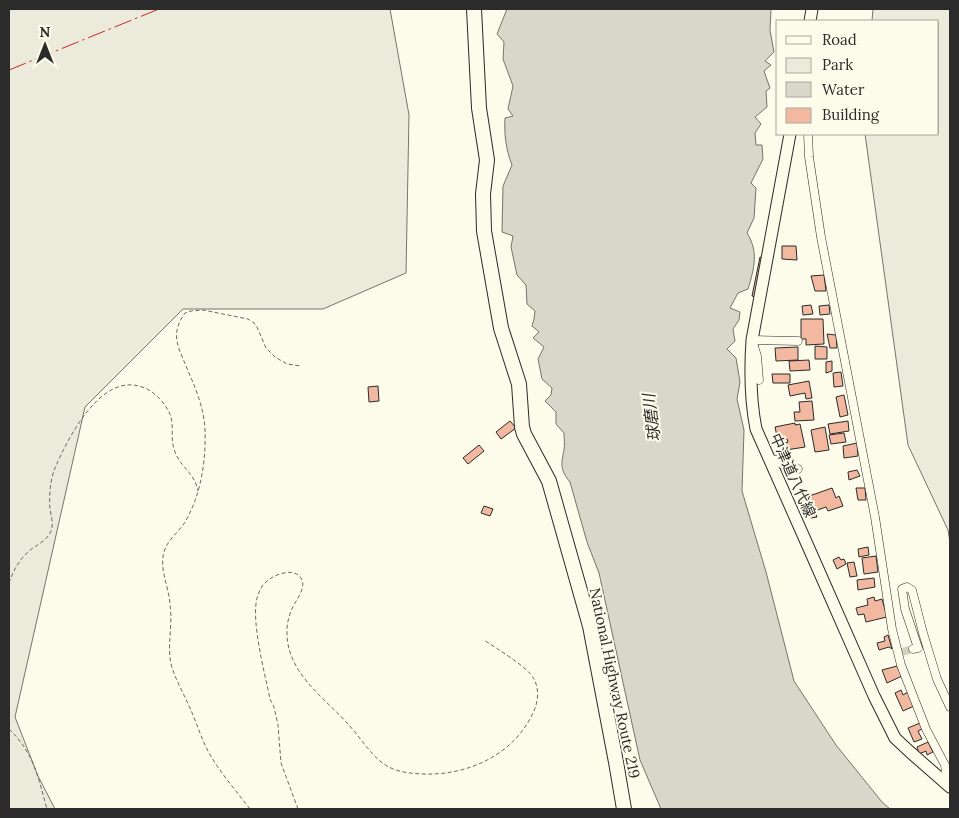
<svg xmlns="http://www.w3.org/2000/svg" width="959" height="818" font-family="Lora,'Noto Sans JP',serif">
<rect width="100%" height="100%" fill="#fdfbea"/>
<path fill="#ecebdb" stroke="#74746e" d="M9,9H390L409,115L406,273L323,309H183L85,407L15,717L38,776L55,809H9Z
M873,9H950V542L948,530L908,445L865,134H938V21H872Z"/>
<path fill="#d8d7c9" stroke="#74746e" d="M507,9H771L770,30L774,52L765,61L771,65L764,71L770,88L766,91L767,107L755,117L761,124L755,133L756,145H762L763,159L751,183L756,188L754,218L747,233C759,252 754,269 748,289L738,293L730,308L740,312L739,320L733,329L735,341L727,349L736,358L740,382L737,399L744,430L742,491L766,572L794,681L836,745L882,802L890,809H661L640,760L599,573L587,542L570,482C560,470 561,464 564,450C565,444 564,438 564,433L556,424V412L545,401L551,395L552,388L542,379L538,359L544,347L533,338L539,332L532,326L534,319L535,311L527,304L526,285L517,275L511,247L513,236L502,232L503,186L512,165C506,150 504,134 505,118L513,116L508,109L513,86L503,59L504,42L497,34Z"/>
<path fill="#f2b8a0" stroke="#2b2b2b" d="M782,246H796L797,260L782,259Z
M760,257L764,258L756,297L752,296Z
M824,275L826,291H815L811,276Z
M811,305L813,314L803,315L802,306Z
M829,305L830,314L820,315L819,306Z
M801,319H823L824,344L806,345V339H801Z
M827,334L836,335L837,348H830Z
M815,346L827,347V359H815Z
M798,347V360L776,361L775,348Z
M809,360L810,370L790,371L789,361Z
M832,361V371L826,373V362Z
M841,372L843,386L834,387L833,373Z
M772,374H790V383H773Z
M809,381L812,398L806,399L805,393L790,396L788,385Z
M378,386L379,401L369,402L368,387Z
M844,395L848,415L840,417L836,397Z
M812,401L814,420L795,421L794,412H800L799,402Z
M510,421L516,428L501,439L496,432Z
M848,421L849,431L830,434L828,424Z
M795,423V425L800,424L805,447L786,450L784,443L788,442L787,439L778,441L775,427Z
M825,427L829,450L815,452L811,430Z
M844,433L846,442L831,444L829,435Z
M857,443L858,456L844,458L843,446Z
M479,445L484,451L468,464L463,458Z
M857,470L860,476L849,480L848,472Z
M832,488L836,498L839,496L843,506L828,511L826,507L815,511L817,517L811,518L806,505L801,507L798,500Z
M856,488H865L866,500H858Z
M484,506L493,509L490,516L481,513Z
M868,547L869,555L859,557L858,549Z
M876,556L878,572L864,574L862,558Z
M839,557L841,560L844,559L846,564L837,569L833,560Z
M854,562L857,576L850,577L847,563Z
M874,578L875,587L858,590L857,580Z
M874,597L875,601L882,599L887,617L866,622L864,614L858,615L856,608L868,605L867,599Z
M888,635L892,649L889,647L879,650L877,643L885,641L884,637Z
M897,666L902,676L887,683L882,670Z
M901,690L903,695L908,692L914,706L903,711L895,693Z
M920,723L922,729L918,731L922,739L914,742L908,728Z
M928,742L933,752L927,755L926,751L919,754L917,747Z"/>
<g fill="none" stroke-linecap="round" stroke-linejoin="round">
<path stroke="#d3d1c4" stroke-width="8" stroke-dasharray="8 4" stroke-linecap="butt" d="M902,652L913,649"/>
<g stroke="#2b2b2b" stroke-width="9">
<path id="street" d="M808,134L809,157L821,237L875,517L892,629L901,665L926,729L945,765L946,774L944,781
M759,380L757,356L752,340L798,341
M769,459L776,460L789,469H798
M913,649L918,648L905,609L902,589L907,587L912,590L923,633L937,679L950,707"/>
</g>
<g stroke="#2b2b2b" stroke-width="13">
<path id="secondary" d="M810,21L812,9
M790,134L752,340C750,370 750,399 756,429L811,553L874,696L895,738L910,752L950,787"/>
</g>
<g stroke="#2b2b2b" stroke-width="16">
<path id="highway" d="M474,9L479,108L487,160L483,194L484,231L501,328L519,384L522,427L524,434L549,481L590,626L616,762L624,809"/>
</g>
<path stroke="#6a6964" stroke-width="1" stroke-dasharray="4 2.5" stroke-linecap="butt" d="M9,583C13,571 19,560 29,551C36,545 47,541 51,531C54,524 51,516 50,509C49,496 50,480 55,468C68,438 101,372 142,387C153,390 164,402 169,412C175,424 170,437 174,449C179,467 194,471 198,491
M9,729C34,753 38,777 47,809
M250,809C237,792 223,776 212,758C202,742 197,723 189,706C183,692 175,679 171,664C167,645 173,624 170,604C169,587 159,569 164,552C167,540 179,532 185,522C201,495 206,461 205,430C204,407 195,387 186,366C183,358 178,349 177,341C175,331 179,321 185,313L191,311L203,310L248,319L254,323L257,327L266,348L275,357L287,364L301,366
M298,809L281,763L278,725L274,707L270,699C265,674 251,622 257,598C259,592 261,586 266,582C274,574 296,566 302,580C306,590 294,602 291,611C289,617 287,623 287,629C285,672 323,696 348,724C359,736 369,752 380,761C393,772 407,773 422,774C466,776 512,756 532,715C538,704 540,690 534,679C528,667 497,649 484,640"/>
<use href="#street" stroke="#fdfbea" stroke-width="8"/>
<use href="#secondary" stroke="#fdfbea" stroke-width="11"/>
<use href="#highway" stroke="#fdfbea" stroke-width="14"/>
<path stroke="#c62828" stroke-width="1" stroke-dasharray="18 4 2.5 4" stroke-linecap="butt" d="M9,70L159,9"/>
</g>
<g text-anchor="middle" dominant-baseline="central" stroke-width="4" stroke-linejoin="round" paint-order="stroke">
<g font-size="15" fill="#2b2b2b" stroke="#fdfbea">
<text transform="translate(793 475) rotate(66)">中津道八代線</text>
<text transform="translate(615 683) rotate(78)">National Highway Route 219</text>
</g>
<g font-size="16" font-style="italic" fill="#2b2b2b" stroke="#fdfbea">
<text transform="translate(651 418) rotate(-97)">球磨川</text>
</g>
</g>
<rect width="959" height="818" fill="none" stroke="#2b2b2b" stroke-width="20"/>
<rect x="776" y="20" width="162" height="115" fill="#fdfbea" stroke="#a9a89e"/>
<rect x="786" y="36" width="25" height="8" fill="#fdfbea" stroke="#a9a89e"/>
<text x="822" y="45" font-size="15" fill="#2b2b2b">Road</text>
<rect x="786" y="58" width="25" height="15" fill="#ecebdb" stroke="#a9a89e"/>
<text x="822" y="70" font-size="15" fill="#2b2b2b">Park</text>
<rect x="786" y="82" width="25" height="15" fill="#d8d7c9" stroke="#a9a89e"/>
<text x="822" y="95" font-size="15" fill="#2b2b2b">Water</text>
<rect x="786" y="108" width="25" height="15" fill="#f2b8a0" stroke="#a9a89e"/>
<text x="822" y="120" font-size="15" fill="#2b2b2b">Building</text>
<g transform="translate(45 45)" stroke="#fdfbea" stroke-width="4" paint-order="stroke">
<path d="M0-4L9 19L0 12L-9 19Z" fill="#2b2b2b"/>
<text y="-8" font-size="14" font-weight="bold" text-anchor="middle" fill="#2b2b2b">N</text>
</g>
</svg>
